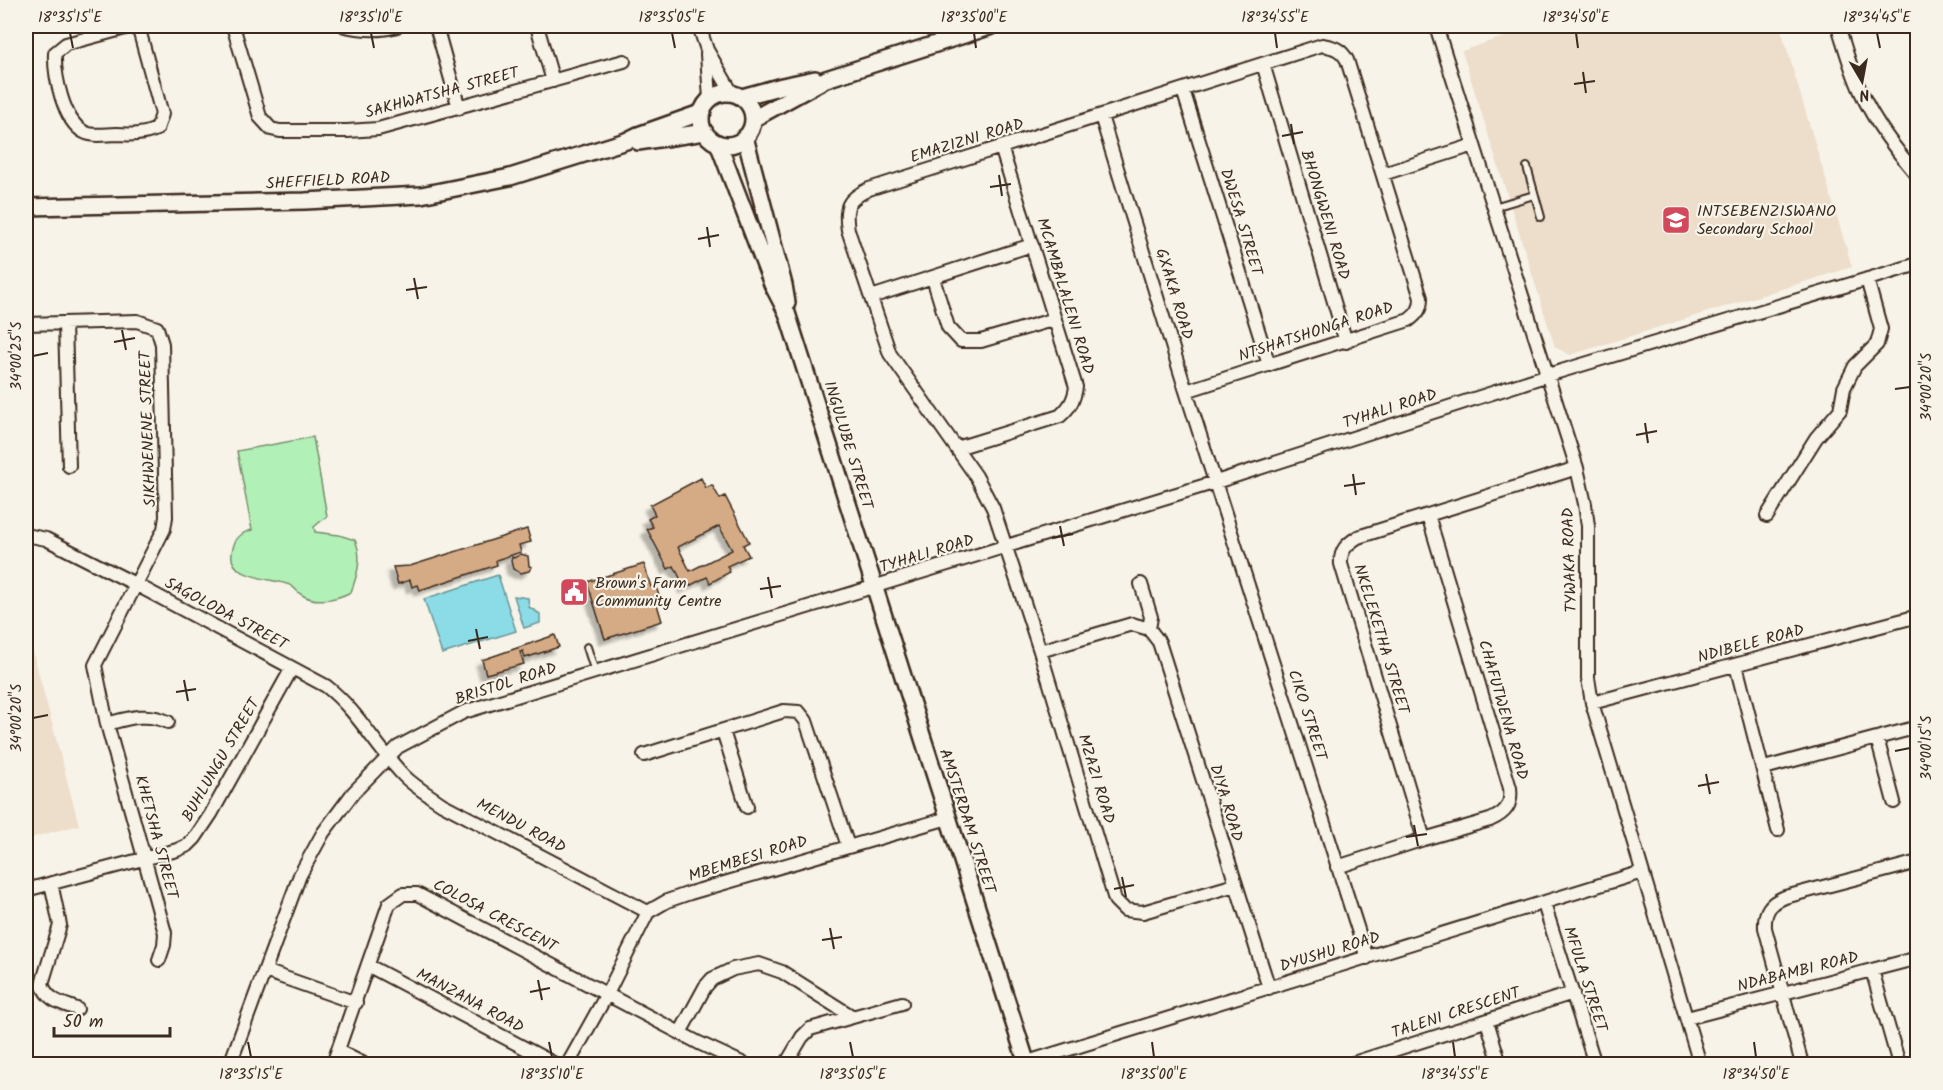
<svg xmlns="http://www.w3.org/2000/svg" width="1943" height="1090" font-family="Kalam,sans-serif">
<defs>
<filter id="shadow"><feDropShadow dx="-5.5" dy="5.5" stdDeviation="1.5" flood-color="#0004"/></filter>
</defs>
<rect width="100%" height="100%" fill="#f7f3e8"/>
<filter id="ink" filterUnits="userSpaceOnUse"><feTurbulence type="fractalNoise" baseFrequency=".0167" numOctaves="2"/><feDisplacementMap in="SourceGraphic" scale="12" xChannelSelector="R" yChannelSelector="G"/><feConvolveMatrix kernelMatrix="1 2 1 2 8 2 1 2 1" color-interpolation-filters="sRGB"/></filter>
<g filter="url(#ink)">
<path fill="#edddcb" d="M1535,26H1780L1852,267L1570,355L1555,347L1462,51Z
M26,626L79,825L26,839Z"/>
<path fill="#b1f0b7" stroke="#768d6a" stroke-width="1.5" d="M313,437L327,516L314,527L315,532L339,535L355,540C363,557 357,576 351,592C337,599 316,604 302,595C296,591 294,586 287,584C272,578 223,579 233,548C235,538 243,532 252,530L237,451Z"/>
<path fill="#8bdce7" stroke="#6b9597" stroke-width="1.5" d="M498,575L516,631L442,654L424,599Z
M514,596L528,598L529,607L540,614V623L524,628Z"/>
<path fill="#d5ab86" stroke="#3b2a1e" stroke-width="1.5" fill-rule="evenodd" filter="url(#shadow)" d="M701,478L706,488L712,485L720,499L725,496L749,542L743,545L749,556L727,566L730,572L710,583L707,577L685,588L674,566L668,569L647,529L653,527L648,519L655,515L650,505ZM719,526L732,550L690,571L678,547Z
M527,529L531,542L519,545L521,552L496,560L497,565L420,590L418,585L412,587L410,580L398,584L393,567L410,566Z
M521,554L528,556L529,566L532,567L529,571L521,573L513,569L511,561L512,557L514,558Z
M644,564L651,587L656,586L659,596L655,598L662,621L605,639L587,582Z
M555,635L559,647L525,658L523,651L520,652L524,664L486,674L482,660Z"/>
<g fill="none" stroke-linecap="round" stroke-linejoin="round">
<g stroke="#3b2a1e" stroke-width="10">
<path id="service" d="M1527,167L1541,217
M1494,207L1534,195
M587,647L595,672"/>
</g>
<g stroke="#3b2a1e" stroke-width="16">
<path id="minor" d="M133,26L66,44L55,53C54,75 63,121 84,132C92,137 107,134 116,134C132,135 143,135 157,129L162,114L138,26
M233,26L260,117L271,129L280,131H347L378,129L624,61
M345,26C363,30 380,31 397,26
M436,26L459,108
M537,26L553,81
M699,26L707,50L732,93
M1436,26L1577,468L1585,504L1588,526V678L1592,703L1700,1064
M1838,26C1845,47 1851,71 1861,92C1875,123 1896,150 1918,176
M707,54L710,99
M1263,64L1346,342
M1183,90L1269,365
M1101,116L1186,391L1367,958
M1383,174L1474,145
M933,278L948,327L961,341H981L1055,319
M871,297L1032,245
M65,323L69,466
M26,324L137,321L157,328L162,344L166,517L164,529L95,665L107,724L165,933L164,945L159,960
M1186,391L1409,320C1417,314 1421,309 1421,298L1347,60C1341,49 1334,47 1322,45L869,189C848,199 844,206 848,230L890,354L976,476L993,508L1040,651L1115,900L1125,910L1143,912L1235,885
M957,448L1060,416C1070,407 1074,400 1076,387L1001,147
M1767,516L1816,438L1840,410L1844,388L1855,366L1877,344L1881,329L1867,279
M26,535L46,539L135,584L326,686C358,711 376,747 404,776C415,787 429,795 442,804L648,912
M1141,584L1151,617L1149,629
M1040,651L1132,624L1149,629L1159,642L1269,988
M1736,665L1778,830
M1592,703L1918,616
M107,724C129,718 147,712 168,722
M723,731L747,807
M1877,738L1894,802
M644,755L784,711L799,712L806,721L848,846
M1764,768L1918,727
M1424,839L1341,564C1340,550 1347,544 1358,537L1577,468
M1337,867L1424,839L1490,820C1506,813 1512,805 1510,788L1428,515
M51,883L60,925L42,984C48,1001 61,1003 77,1009
M26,890L177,850L188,845L195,838L211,814L292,668
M1544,904L1595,1064
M369,966L555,1064
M1872,970L1899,1064
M265,971L356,1003
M1687,1018L1918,958
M1487,1021L1500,1064
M680,1033L705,987L712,979L733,969L759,964L782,972L853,1017
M338,1051L364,1064
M230,1064L300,875L323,833L353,793L398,747L464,712L1216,482L1548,375L1918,264
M333,1064L389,904L403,894H417L699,1043L744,1064
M568,1064L607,994L648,912L667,901L690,893L948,818
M786,1064L802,1037L810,1029L902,1003
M1021,1064L1642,872
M1350,1064L1573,993
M1802,1064L1765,928C1764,911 1770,903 1785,897L1918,862"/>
</g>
<g stroke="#3b2a1e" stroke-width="20">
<path id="tertiary" d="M701 119a26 26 0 1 1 52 0a26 26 0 1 1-52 0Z
M742,97L782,86L815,79
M753,119L826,79L992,26
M745,137L784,285L787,303
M638,142L705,132
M718,143L772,284L787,313L1027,1064
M26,207L305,201L421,195L510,177L626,141L638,135L703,112"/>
</g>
<use href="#service" stroke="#f7f3e8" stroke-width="6"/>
<use href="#minor" stroke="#f7f3e8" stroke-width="12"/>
<use href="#tertiary" stroke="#f7f3e8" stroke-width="15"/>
</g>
</g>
<path fill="none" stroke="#3b2a1e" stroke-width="2" d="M70,33L73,48M371,33L374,48M672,33L675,48M974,33L976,48M1275,33L1277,48M1576,33L1578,48M1877,33L1880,48M1583,72L1586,93M1574,84L1595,81M1291,124L1294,144M1282,136L1303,132M999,175L1002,196M990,187L1011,184M707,227L710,247M698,239L719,235M414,278L418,299M406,290L427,287M122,330L126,350M114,342L135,338M33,356L48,353M1895,389L1910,387M1645,423L1648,443M1636,435L1657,431M1353,474L1356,495M1344,486L1365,483M1060,526L1064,546M1052,538L1073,534M768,577L772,598M760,589L781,586M476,629L480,649M468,641L488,637M184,680L188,701M176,692L196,689M33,718L48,715M1895,751L1910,748M1706,774L1710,794M1698,786L1719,782M1414,825L1418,846M1406,837L1427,834M1122,877L1126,897M1114,889L1134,885M830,928L834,949M822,940L842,937M538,980L542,1000M530,992L550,988M248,1042L251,1057M549,1042L552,1057M850,1042L853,1057M1152,1042L1154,1057M1453,1042L1455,1057M1754,1042L1756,1057"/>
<defs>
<g id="school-square" transform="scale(1.5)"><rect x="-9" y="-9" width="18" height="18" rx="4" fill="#d1495b" stroke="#f7f3e8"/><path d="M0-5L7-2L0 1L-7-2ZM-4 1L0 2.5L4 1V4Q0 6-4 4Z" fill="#fff"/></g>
<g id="civic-square" transform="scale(1.5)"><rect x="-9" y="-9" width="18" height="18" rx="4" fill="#d1495b" stroke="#f7f3e8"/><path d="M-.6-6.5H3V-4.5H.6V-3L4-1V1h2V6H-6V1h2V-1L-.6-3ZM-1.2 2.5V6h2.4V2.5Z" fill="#fff"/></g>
</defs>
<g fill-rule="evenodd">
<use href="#school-square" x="1676" y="220"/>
<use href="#civic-square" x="574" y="592"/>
</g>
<g text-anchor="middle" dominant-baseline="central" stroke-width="4.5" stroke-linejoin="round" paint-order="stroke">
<g font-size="16" fill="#3b2a1e" stroke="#f7f3e8">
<text transform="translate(442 93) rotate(-15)">SAKHWATSHA STREET</text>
<text transform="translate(967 141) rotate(-17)">EMAZIZNI ROAD</text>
<text transform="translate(328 181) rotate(-3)">SHEFFIELD ROAD</text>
<text transform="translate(1325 215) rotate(73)">BHONGWENI ROAD</text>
<text transform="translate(1241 222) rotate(73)">DWESA STREET</text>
<text transform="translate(1174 294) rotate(73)">GXAKA ROAD</text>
<text transform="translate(1065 296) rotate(73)">MCAMBALALENI ROAD</text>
<text transform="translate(1316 332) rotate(-18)">NTSHATSHONGA ROAD</text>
<text transform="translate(1390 409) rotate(-18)">TYHALI ROAD</text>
<text transform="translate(148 429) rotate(-92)">SIKHWENENE STREET</text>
<text transform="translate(848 445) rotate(73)">INGULUBE STREET</text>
<text transform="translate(927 554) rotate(-17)">TYHALI ROAD</text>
<text transform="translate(1570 560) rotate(-92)">TYWAKA ROAD</text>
<text transform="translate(226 614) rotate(28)">SAGOLODA STREET</text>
<text transform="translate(1381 639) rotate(73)">NKELEKETHA STREET</text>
<text transform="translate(1751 644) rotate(-15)">NDIBELE ROAD</text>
<text transform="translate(506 684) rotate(-18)">BRISTOL ROAD</text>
<text transform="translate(1503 710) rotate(74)">CHAFUTWENA ROAD</text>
<text transform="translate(1307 715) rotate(72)">CIKO STREET</text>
<text transform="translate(221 760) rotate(-60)">BUHLUNGU STREET</text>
<text transform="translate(1096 779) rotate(73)">MZAZI ROAD</text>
<text transform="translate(1226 803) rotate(73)">DIYA ROAD</text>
<text transform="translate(967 821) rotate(72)">AMSTERDAM STREET</text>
<text transform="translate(521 826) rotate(28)">MENDU ROAD</text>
<text transform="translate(156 837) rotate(75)">KHETSHA STREET</text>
<text transform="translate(748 859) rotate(-17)">MBEMBESI ROAD</text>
<text transform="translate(495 916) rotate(28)">COLOSA CRESCENT</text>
<text transform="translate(1330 952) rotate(-17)">DYUSHU ROAD</text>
<text transform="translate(1798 972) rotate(-14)">NDABAMBI ROAD</text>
<text transform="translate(1585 979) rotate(72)">MFULA STREET</text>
<text transform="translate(470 1001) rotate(28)">MANZANA ROAD</text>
<text transform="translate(1456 1013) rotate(-18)">TALENI CRESCENT</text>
</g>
<g font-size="16" fill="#3b2a1e" stroke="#f7f3e8" text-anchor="start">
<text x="1697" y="211">INTSEBENZISWANO<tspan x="1697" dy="18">Secondary School</tspan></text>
<text x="595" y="583">Brown's Farm<tspan x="595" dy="18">Community Centre</tspan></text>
</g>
</g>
<rect width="1943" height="1090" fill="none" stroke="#f7f3e8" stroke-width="66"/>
<g transform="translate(1862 81) rotate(170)" stroke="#f7f3e8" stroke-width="4.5" paint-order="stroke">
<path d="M0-4.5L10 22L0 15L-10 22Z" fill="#3b2a1e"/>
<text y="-9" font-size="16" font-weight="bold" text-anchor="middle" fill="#3b2a1e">N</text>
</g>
<path d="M54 1027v9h116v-9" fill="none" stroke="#3b2a1e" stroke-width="3"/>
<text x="63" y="1027" font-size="18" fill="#3b2a1e" stroke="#f7f3e8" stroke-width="4.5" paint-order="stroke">50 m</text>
<rect x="33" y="33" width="1877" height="1024" fill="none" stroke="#3b2a1e" stroke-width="2"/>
<g font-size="15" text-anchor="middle" fill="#3b2a1e">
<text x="70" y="22">18°35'15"E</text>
<text x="371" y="22">18°35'10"E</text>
<text x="672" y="22">18°35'05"E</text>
<text x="974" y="22">18°35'00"E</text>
<text x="1275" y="22">18°34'55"E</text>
<text x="1576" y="22">18°34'50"E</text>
<text x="1877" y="22">18°34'45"E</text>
<text transform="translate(16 356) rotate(-90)" y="5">34°00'25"S</text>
<text transform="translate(1926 387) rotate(-90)" y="5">34°00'20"S</text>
<text transform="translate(16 718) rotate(-90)" y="5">34°00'20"S</text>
<text transform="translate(1926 748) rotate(-90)" y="5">34°00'15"S</text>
<text x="251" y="1079">18°35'15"E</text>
<text x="552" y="1079">18°35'10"E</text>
<text x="853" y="1079">18°35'05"E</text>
<text x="1154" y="1079">18°35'00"E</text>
<text x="1455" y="1079">18°34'55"E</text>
<text x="1756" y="1079">18°34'50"E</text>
</g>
</svg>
